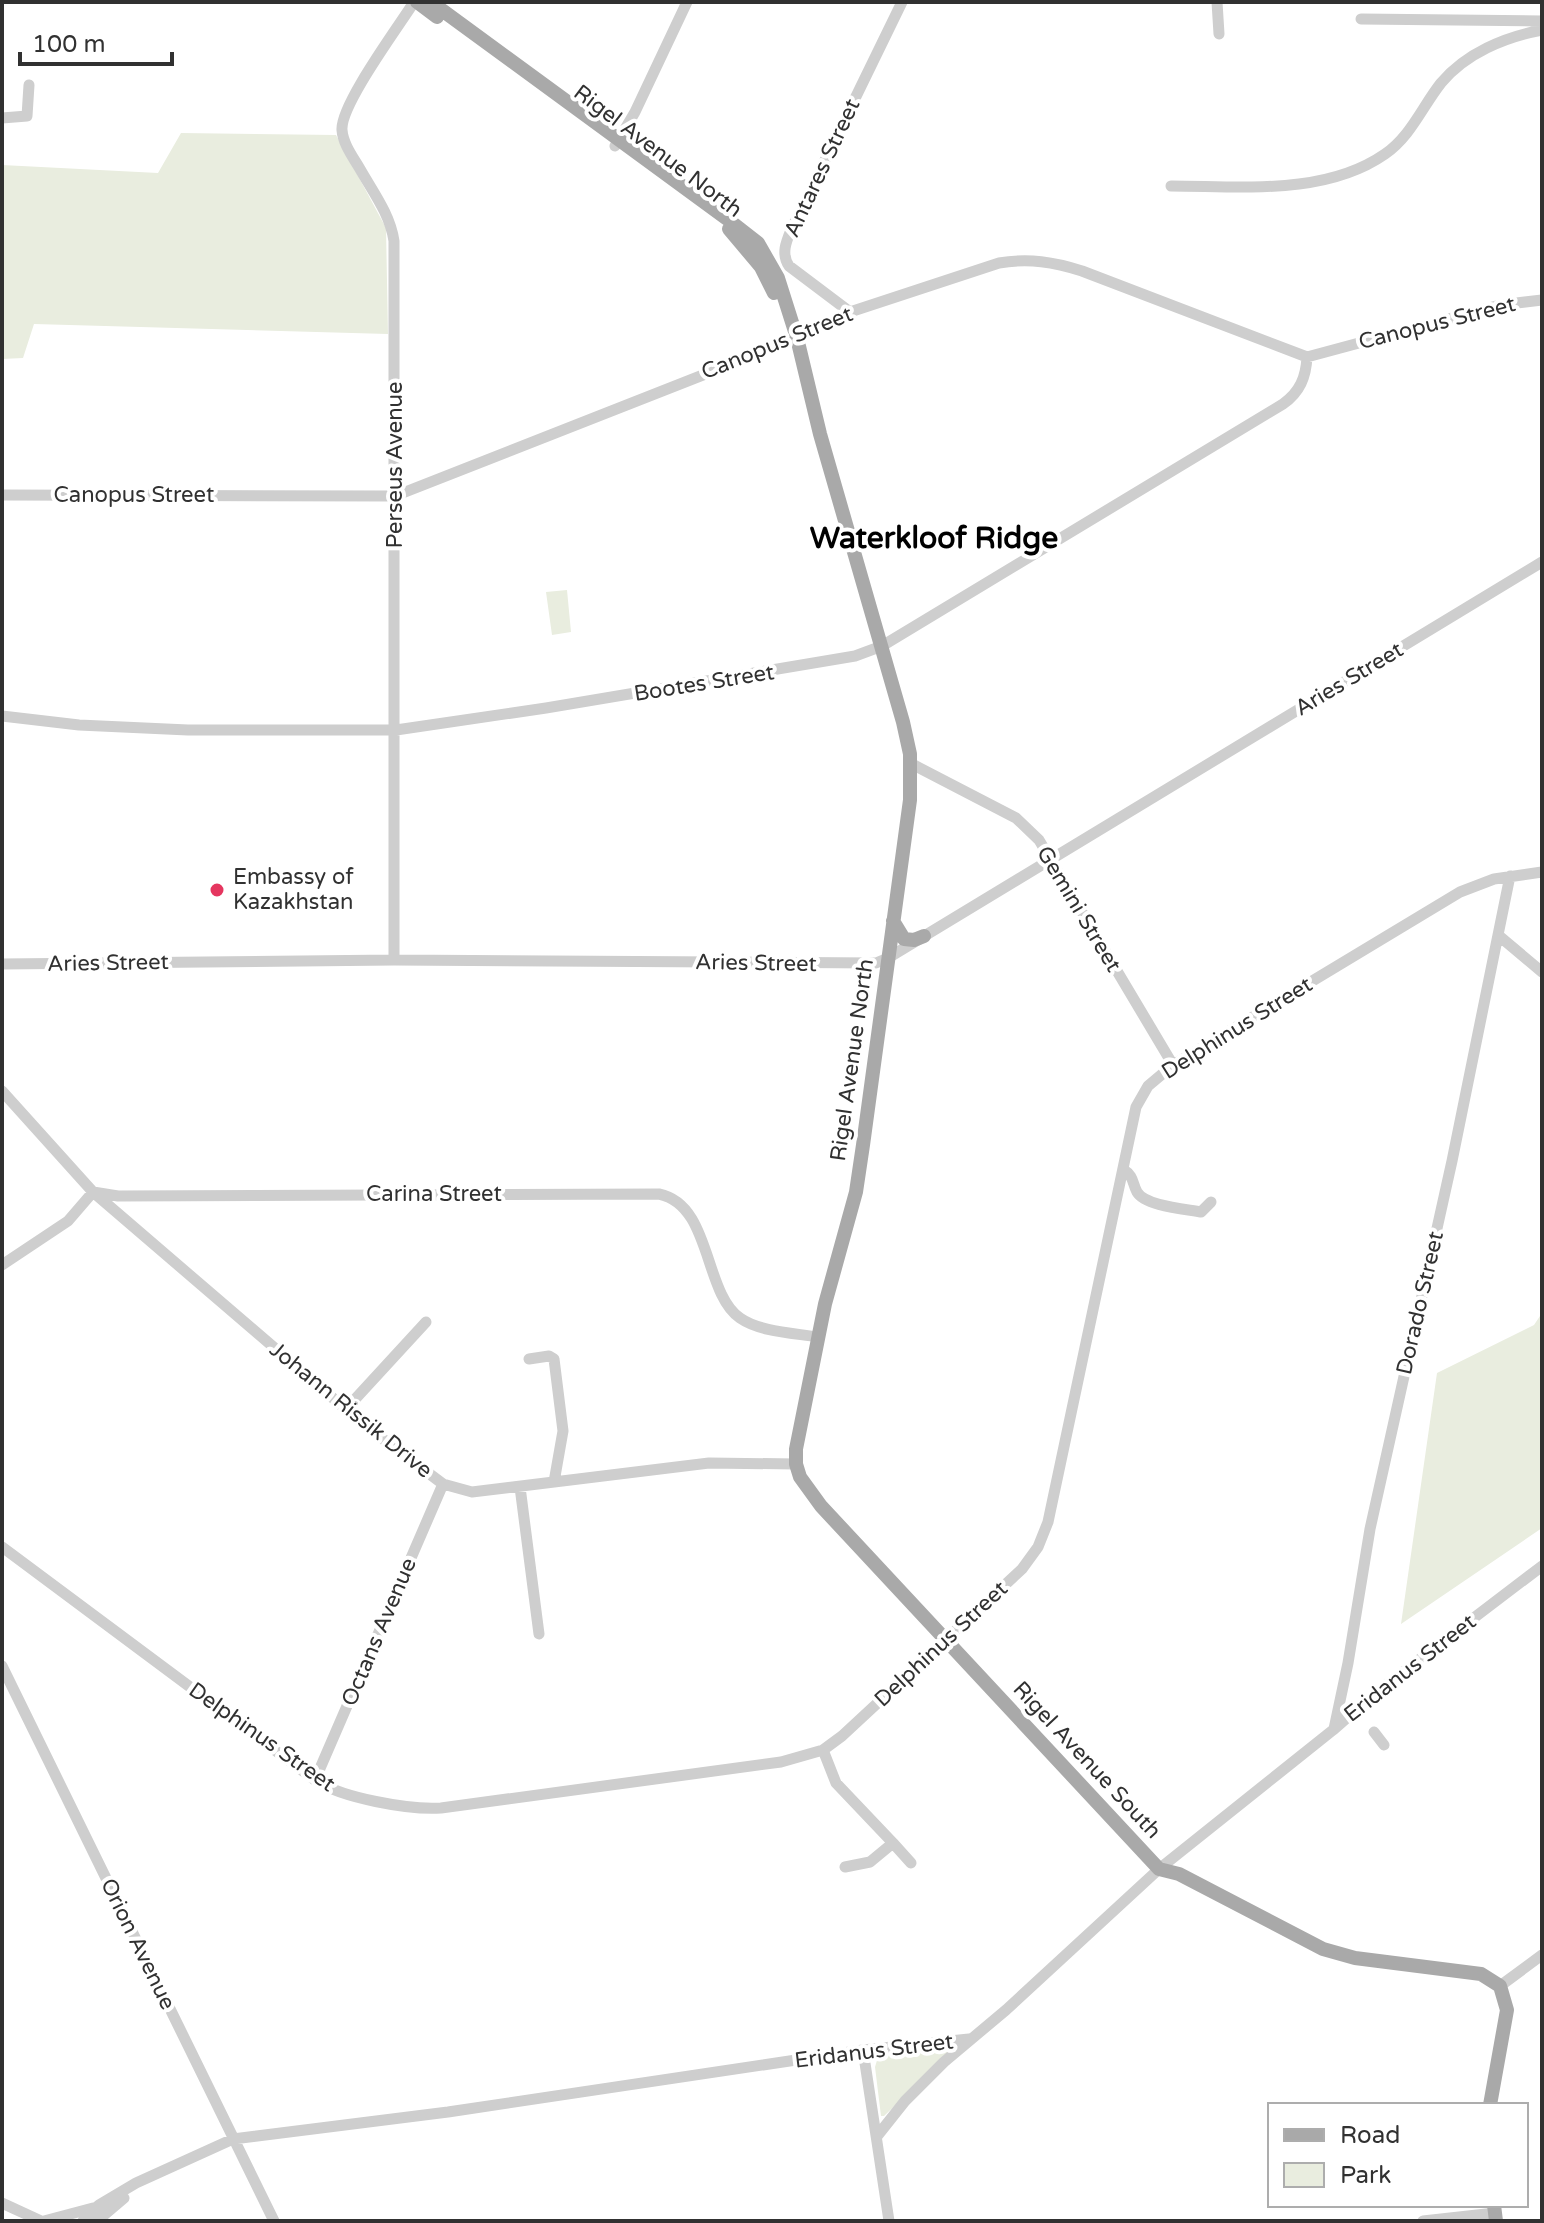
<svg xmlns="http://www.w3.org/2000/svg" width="1544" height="2223" font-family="'Varela Round',sans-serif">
<rect width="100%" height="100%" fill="#fff"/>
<path fill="#e9eddf" d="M181,133L336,135L386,228L388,334L34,324L23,358L2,359V165L158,173Z
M567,590L571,632L552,635L546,592Z
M1542,1313V1528L1401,1624L1437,1373L1534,1325Z
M951,2047L953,2050L884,2116H881L875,2067L878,2057Z"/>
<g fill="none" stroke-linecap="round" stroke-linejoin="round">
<path stroke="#cecece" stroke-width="11" d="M1217,2L1219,34
M1361,19L1542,21
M2,118L27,116L29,85
M615,146L635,112L687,2
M1171,186C1240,186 1325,196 1385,154C1411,136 1422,107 1441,83C1466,53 1505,37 1542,30
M850,312L789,266C781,254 786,242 791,230L902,2
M2,495L395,496L797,338L850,312L999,263C1029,258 1054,262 1082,271L1307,357L1500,305L1542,300
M2,716L79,725L188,730H396L546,708L855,656L882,646L1283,404C1300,392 1306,377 1307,357
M910,763L1016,818L1039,840L1173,1065
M1498,935L1542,972
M394,960V241C390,214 373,192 360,169C353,157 343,144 342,130C340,105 399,26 414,2
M2,964L394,960L876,963L888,958L1542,562
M2,1091L93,1192L363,1424L443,1484L472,1492L709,1463L796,1464
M1124,1170C1134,1176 1132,1183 1137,1192C1145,1206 1185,1209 1201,1212L1211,1202
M2,1265L68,1221L93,1192L118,1196L659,1194C712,1205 703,1292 740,1318C760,1332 794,1333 818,1337
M529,1359L549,1356L554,1359L563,1431L554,1482
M346,1409L426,1322
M520,1487L539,1634
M2,1547L315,1780C341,1798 409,1810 441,1808L781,1762L823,1750L842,1736L1022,1569L1038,1547L1048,1522L1136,1107L1148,1086L1173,1065L1460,892L1494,879L1542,872
M2,1666L274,2221
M1334,1729L1348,1663L1370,1529L1452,1161L1510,876
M1374,1732L1384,1745
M823,1750L836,1783L893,1843L870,1862L845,1867
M315,1780L443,1484
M893,1843L911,1863
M1500,1986L1542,1955
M863,2050L889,2221
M878,2135L905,2101L944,2062L1006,2010L1159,1869L1333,1730L1374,1694L1542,1566
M2,2203L41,2221
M44,2221L93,2208
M83,2221L99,2205L136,2183L233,2139L448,2112L863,2050L969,2039
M97,2221L124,2198
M1423,2221L1495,2213"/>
<path stroke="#a9a9a9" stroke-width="14" d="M417,2L437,17
M431,2L726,218L758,243L778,278L797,338L820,434L903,722L910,754V800L863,1145L856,1192L825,1304L796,1449V1464L800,1477L821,1506L1159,1869L1179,1874L1323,1949L1355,1958L1481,1974L1500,1986L1507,2010L1490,2105
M729,229L761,267L774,293
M893,921L904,939L914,940L924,936
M1494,2205L1496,2221"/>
</g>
<circle fill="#e5365f" stroke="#fff" stroke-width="3" cx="217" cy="890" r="8"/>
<g text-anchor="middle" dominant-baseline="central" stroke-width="8" stroke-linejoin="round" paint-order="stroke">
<g font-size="22" fill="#313131" stroke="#fff">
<text transform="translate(658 151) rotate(37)">Rigel Avenue North</text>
<text transform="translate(822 168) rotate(-65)">Antares Street</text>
<text transform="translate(1437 323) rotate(-14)">Canopus Street</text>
<text transform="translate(777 343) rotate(-22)">Canopus Street</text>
<text transform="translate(395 465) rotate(-90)">Perseus Avenue</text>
<text x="134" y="495">Canopus Street</text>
<text transform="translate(1349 679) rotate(-31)">Aries Street</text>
<text transform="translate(704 683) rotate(-9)">Bootes Street</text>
<text transform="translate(1079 909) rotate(59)">Gemini Street</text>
<text transform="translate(108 963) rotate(-1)">Aries Street</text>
<text transform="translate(756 963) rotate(1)">Aries Street</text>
<text transform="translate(1237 1028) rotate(-32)">Delphinus Street</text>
<text transform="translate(852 1060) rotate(-82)">Rigel Avenue North</text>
<text x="434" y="1194">Carina Street</text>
<text transform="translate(1420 1303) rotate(-77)">Dorado Street</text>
<text transform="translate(351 1410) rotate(39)">Johann Rissik Drive</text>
<text transform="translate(379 1632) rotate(-67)">Octans Avenue</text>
<text transform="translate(941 1644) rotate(-43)">Delphinus Street</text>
<text transform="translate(1410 1668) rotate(-38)">Eridanus Street</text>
<text transform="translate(262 1737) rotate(35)">Delphinus Street</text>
<text transform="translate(1087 1760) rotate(47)">Rigel Avenue South</text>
<text transform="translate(138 1944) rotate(64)">Orion Avenue</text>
<text transform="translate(874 2051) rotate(-7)">Eridanus Street</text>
</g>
<g font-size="22" fill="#313131" stroke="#fff" text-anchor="start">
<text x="233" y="877">Embassy of<tspan x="233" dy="25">Kazakhstan</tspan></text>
</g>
<g font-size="30" font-weight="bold" fill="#000" stroke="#fff">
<text x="934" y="538">Waterkloof Ridge</text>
</g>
</g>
<rect width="1544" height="2223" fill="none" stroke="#313131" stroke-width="8"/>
<rect x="1268" y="2103" width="260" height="104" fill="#ffffff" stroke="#adadad" stroke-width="2"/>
<rect x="1284" y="2129" width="40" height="12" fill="#a9a9a9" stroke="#adadad" stroke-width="2"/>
<text x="1340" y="2143" font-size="24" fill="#313131">Road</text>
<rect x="1284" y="2163" width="40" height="24" fill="#e9eddf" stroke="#adadad" stroke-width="2"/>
<text x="1340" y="2183" font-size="24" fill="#313131">Park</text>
<path d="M20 52v12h152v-12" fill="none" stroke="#313131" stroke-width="4"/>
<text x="32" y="52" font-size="24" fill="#313131" stroke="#ffffff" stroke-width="6" paint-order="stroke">100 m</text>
</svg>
